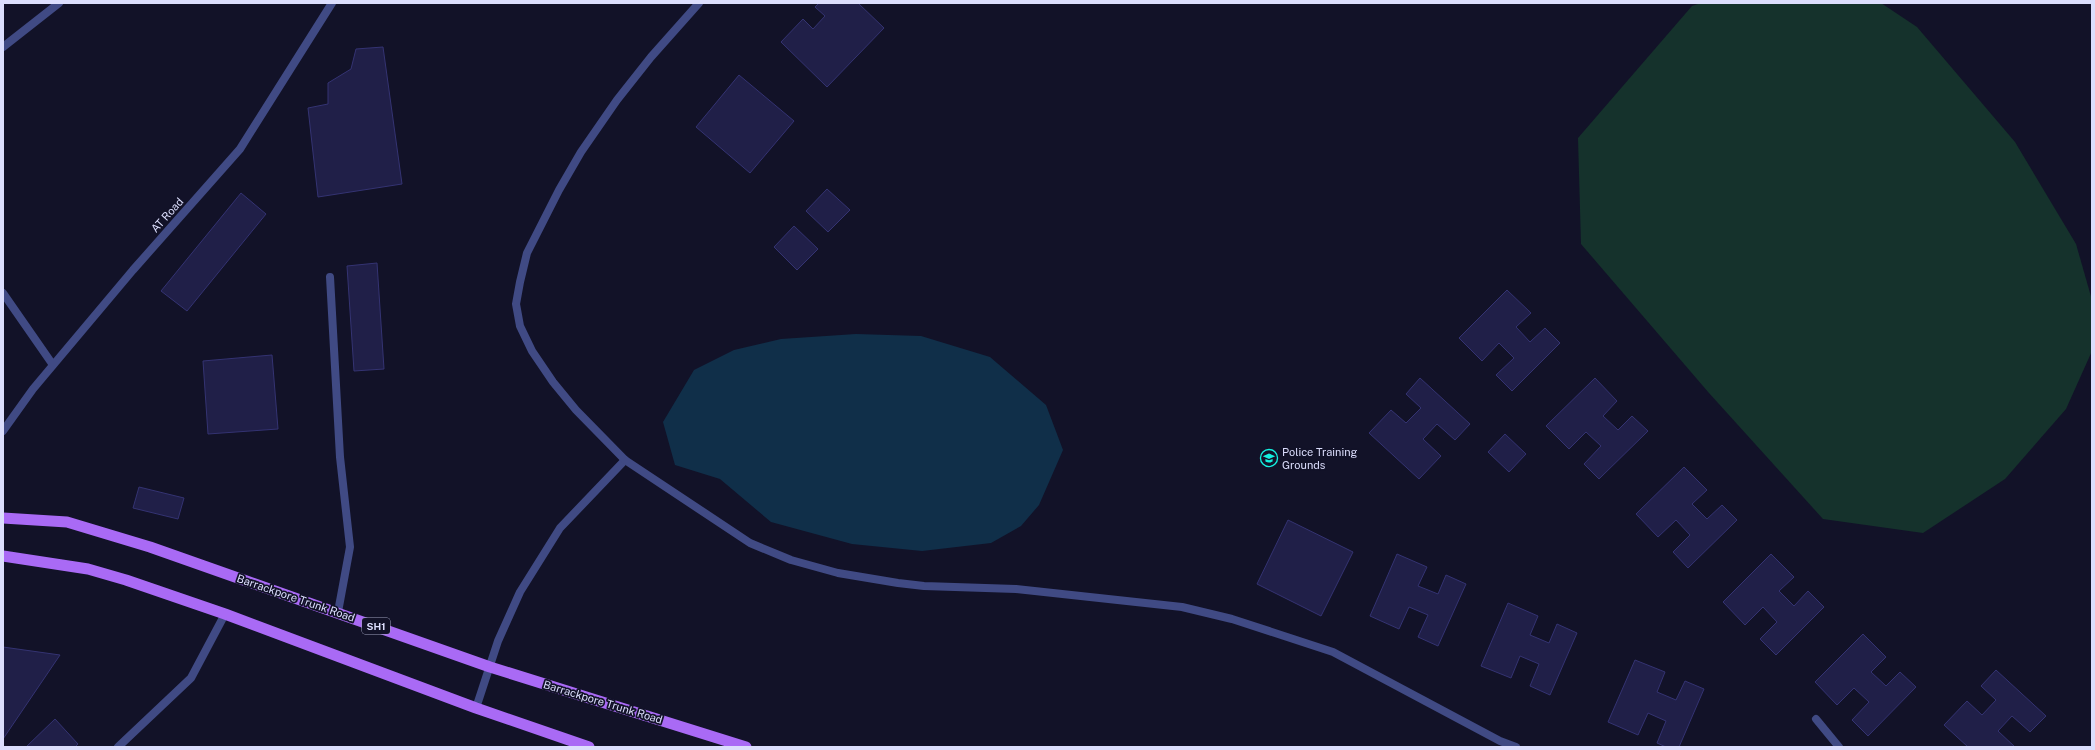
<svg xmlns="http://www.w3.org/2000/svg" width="2095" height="750" font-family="'Public Sans',sans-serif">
<rect width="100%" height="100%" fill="#121228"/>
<path fill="#15322c" d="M1701,3H1881L1917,27L2015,142L2076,244L2092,300V351L2066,409L2005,479L1923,533L1823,519L1709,393L1581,244L1578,138L1692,6Z"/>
<path fill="#102f49" d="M856,334L921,336L990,357L1046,405L1063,450L1039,505L1021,526L991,543L922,551L852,544L771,522L720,479L675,465L663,422L694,370L734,350L781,339Z"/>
<path fill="#201f48" stroke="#343372" d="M819,3H858L884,28L827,87L781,42L803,19L813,29L825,16L815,7Z
M383,47L402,184L318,197L308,108L328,104V83L351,69L356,49Z
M739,75L794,121L750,173L696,127Z
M827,189L850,210L828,232L806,211Z
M241,193L266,214L187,311L161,291Z
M794,226L818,249L797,270L774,247Z
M377,263L384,369L354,371L347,266Z
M1507,290L1531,313L1516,327L1530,342L1545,328L1560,343L1512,391L1496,375L1514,358L1499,343L1482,361L1459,338Z
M272,355L278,429L208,434L203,361Z
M1420,378L1470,424L1455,440L1437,424L1423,439L1441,456L1419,479L1369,433L1391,410L1406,423L1421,408L1406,394Z
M1595,378L1617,401L1603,416L1618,430L1632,416L1648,431L1599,479L1584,464L1601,446L1586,432L1569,449L1546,426Z
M1505,434L1526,454L1509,472L1488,452Z
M1684,467L1707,490L1692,504L1707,519L1722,505L1737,520L1688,568L1673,552L1690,535L1676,520L1658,537L1636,514Z
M139,487L184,498L178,519L133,508Z
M1288,520L1353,552L1321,616L1257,584Z
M1397,554L1427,567L1418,586L1438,594L1446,575L1466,584L1438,646L1418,637L1428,615L1409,607L1399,629L1370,616Z
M1771,554L1794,577L1779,591L1794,606L1808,591L1824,607L1776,655L1760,639L1777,622L1763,607L1745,625L1723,602Z
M1508,603L1538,616L1530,635L1549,643L1557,624L1577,633L1550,695L1530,686L1539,664L1520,656L1511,678L1481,666Z
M1863,634L1886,657L1871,672L1886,686L1900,672L1916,687L1868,736L1852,720L1869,702L1854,688L1837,705L1815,682Z
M3,647L60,655L3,739Z
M1635,660L1665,672L1657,692L1676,700L1685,681L1704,689L1679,747H1666L1657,743L1666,721L1648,713L1638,735L1608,722Z
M1996,670L2046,716L2030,732L2012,716L1998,731L2015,747H1968L1944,725L1967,701L1982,715L1996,700L1981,686Z
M55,719L78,744L75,747H26Z"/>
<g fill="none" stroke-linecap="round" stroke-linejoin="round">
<path stroke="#404a84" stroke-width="8" d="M330,277L340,457L350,547L338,612
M476,708L498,641L520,592L560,528L625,460"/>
<path stroke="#404a84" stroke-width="8" d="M699,3L651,57L617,100L581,152L559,190L527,253L520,282L516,304L520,326L532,351L553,382L576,410L625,460L750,543L791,560L838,573L898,583L924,586L1016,589L1182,607L1232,619L1333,652L1500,741L1516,747
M3,47L59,3
M3,293L53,365
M3,431L33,389L133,270L240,149L332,3
M1816,719L1839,747
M118,747L191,678L225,614"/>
<path stroke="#a96af5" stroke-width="11" d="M3,518L67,522L150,547L490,667L746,747
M3,556L88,569L126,580L225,614L476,708L589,747"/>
</g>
<defs>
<g id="university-ring" transform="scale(0.9)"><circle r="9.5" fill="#121228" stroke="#14f0df" stroke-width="1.5"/><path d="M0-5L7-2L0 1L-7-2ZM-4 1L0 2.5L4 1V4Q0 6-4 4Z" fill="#14f0df"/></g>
</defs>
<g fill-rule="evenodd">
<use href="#university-ring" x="1269" y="458"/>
</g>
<g text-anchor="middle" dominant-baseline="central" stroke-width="3.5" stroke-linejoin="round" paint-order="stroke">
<rect fill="#121228" stroke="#9fa1bd" stroke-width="1" x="362" y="618" width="28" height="16" rx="3"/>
<g font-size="10" font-weight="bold" fill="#dcdefd">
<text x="376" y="626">SH1</text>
</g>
<g font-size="11" fill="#dcdefd" stroke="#121228">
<text transform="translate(167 215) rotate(-48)">AT Road</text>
<text transform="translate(296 598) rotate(19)">Barrackpore Trunk Road</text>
<text transform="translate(603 702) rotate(17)">Barrackpore Trunk Road</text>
</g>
<g font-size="11" fill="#dcdefd" stroke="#121228" text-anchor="start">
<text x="1282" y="452">Police Training<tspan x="1282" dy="13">Grounds</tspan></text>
</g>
</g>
<rect width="2095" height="750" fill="none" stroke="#dcdefd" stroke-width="8"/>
</svg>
